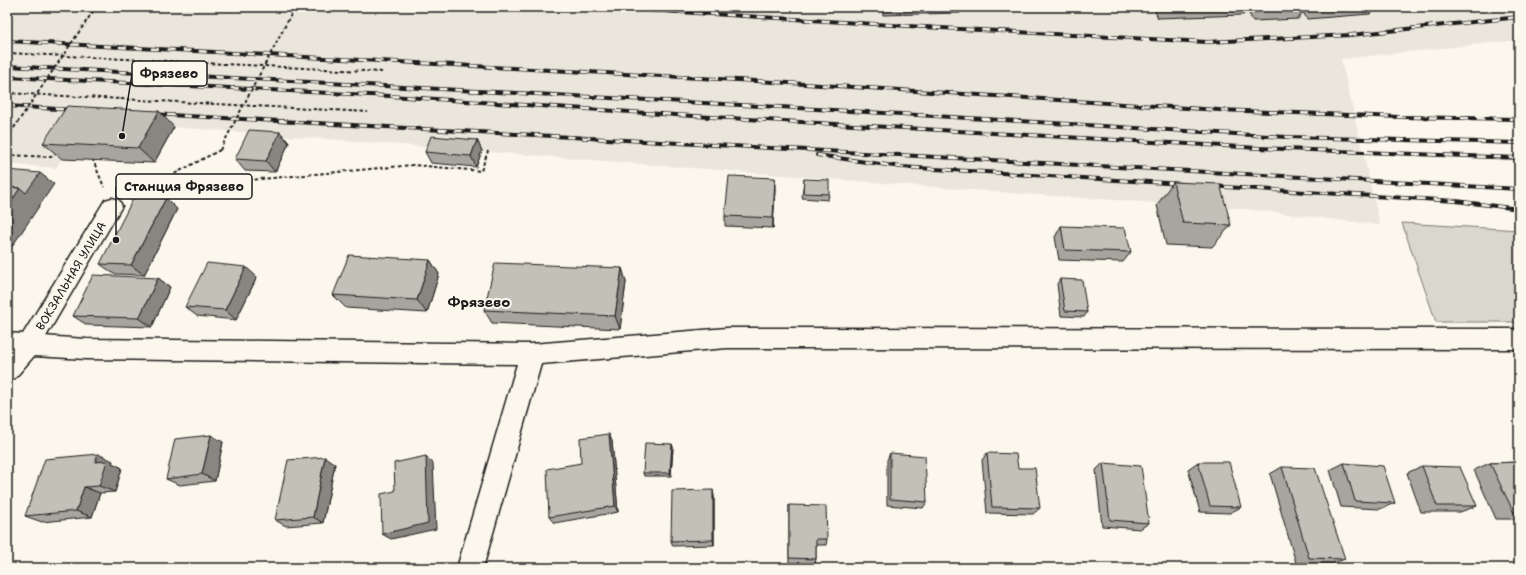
<svg xmlns="http://www.w3.org/2000/svg" width="1526" height="575" font-family="'Shantell Sans',sans-serif">
<rect width="100%" height="100%" fill="#fbf7ec"/>
<filter id="ink" filterUnits="userSpaceOnUse"><feTurbulence type="fractalNoise" baseFrequency=".025" numOctaves="2"/><feDisplacementMap in="SourceGraphic" scale="8" xChannelSelector="R" yChannelSelector="G"/><feConvolveMatrix kernelMatrix="1 2 1 2 8 2 1 2 1" color-interpolation-filters="sRGB"/></filter>
<g filter="url(#ink)">
<path fill="#eae6dc" d="M7,7H1519V40L1341,59L1380,225L1237,208L1023,194L174,127L85,122L56,168L7,164Z"/>
<path fill="#dad7ce" stroke="#7b7a75" d="M1402,223L1519,230V322H1436Z"/>
<g fill="none" stroke-linecap="round" stroke-linejoin="round">
<g stroke="#1c1c1c" stroke-width="3">
<path id="street" d="M727,328L1519,329V349L727,348L541,364L483,568H457L517,364L86,359L34,356L15,378L7,381V353L21,338L29,335L86,339L532,344Z"/>
</g>
<g stroke="#1c1c1c" stroke-width="3">
<path id="secondary" d="M112,198L119,200L122,206L37,352L29,355L7,353V333L23,334L105,200Z"/>
</g>
<path stroke="#1c1c1c" stroke-width="2" stroke-dasharray="3.5 2.5" stroke-linecap="butt" d="M7,53L383,72
M7,93L368,112
M7,155L51,157L59,152
M94,159L93,160L104,187
M153,189L413,165L481,171L488,151
M132,196L220,150"/>
<use href="#street" fill="#fbf7ec" fill-rule="evenodd"/>
<use href="#secondary" fill="#fbf7ec" fill-rule="evenodd"/>
<g stroke="#1c1c1c" stroke-width="4">
<path id="rail" d="M598,7L941,28L1207,42L1351,35L1519,17
M7,41L756,81L1219,110L1400,117L1519,119
M7,66L816,109L1287,137L1519,143
M7,77L390,96L676,115L1259,148L1519,158
M7,106L75,110
M151,114L1519,189
M817,155L901,167L1183,184
M1209,186L1456,201L1519,209"/>
</g>
<use href="#rail" stroke="#fbf7ec" stroke-width="2.5" stroke-dasharray="8" stroke-linecap="butt"/>
<path stroke="#1c1c1c" stroke-width="2" stroke-dasharray="3.5 2.5" stroke-linecap="butt" d="M7,138L96,7
M220,150L295,7"/>
</g>
<path fill="#a8a59e" stroke="#1c1c1c" d="M882,7H962L960,13L883,15Z
M986,7H1014L986,8Z
M1153,7H1376L1370,14L1307,19L1303,12L1298,19L1253,21L1247,10L1243,15L1158,18Z
M174,127L154,163L62,159L43,143Z
M280,132L289,143L275,172L245,171L235,159Z
M477,140L482,151L476,167L431,163L425,152Z
M804,179L829,194L828,200L802,198Z
M1173,182L1231,225L1212,247L1166,245L1157,205Z
M775,189L773,228L725,226V216Z
M177,209L144,275L114,274L100,264Z
M1061,226L1131,252L1123,262L1059,260L1055,237Z
M430,260L439,274L427,313L346,308L333,295Z
M622,268L626,282L620,329L492,323L484,310Z
M257,277L236,320L197,316L185,307Z
M158,278L170,287L152,327L87,325L73,316Z
M1060,279L1087,312L1084,317L1061,316L1057,284Z
M612,441L618,512L554,523L549,517L581,463Z
M223,442L215,481L180,485L166,479Z
M672,444L673,447L671,476H644L643,473Z
M890,453L927,502L923,508L887,505V460Z
M987,453L1040,508L1033,514L987,513L982,460Z
M113,461L112,463L122,468L115,492L100,493L92,517L42,522L25,516Z
M1198,462L1241,507L1230,513L1200,512L1188,469Z
M1519,462V519H1496L1474,470L1490,463Z
M1103,463L1149,523L1140,529L1102,526L1096,470Z
M1344,463L1395,503L1380,509L1341,507L1330,470Z
M335,464L323,523L286,526L275,520Z
M1422,466L1477,506L1460,512H1421L1407,473Z
M1282,467L1345,559L1331,564L1296,563L1270,474Z
M714,496V545L673,546L671,541Z
M789,505L827,539L826,545H816V559L815,564L789,563Z"/>
<path fill="#888681" stroke="#1c1c1c" d="M159,111L174,127L154,163L138,148Z
M280,132L289,143L275,172L266,161Z
M477,140L482,151L476,167L471,156Z
M40,173L54,184L7,254V208L20,188Z
M775,178V189L773,228V218Z
M166,198L177,209L144,275L131,265Z
M430,260L439,274L427,313L417,300Z
M246,267L257,277L236,320L225,310Z
M622,268L626,282L620,329L615,316Z
M158,278L170,287L152,327L139,318Z
M609,434L612,441L618,512L615,506Z
M211,435L223,442L215,481L202,474Z
M672,444L673,447L671,476L670,473Z
M98,454L113,461L112,463L122,468L115,492L99,486L95,462Z
M426,456L433,463L436,529L391,539L382,534Z
M325,457L335,464L323,523L313,517Z
M84,487L100,493L92,517L76,511Z
M713,490L714,496V545L713,540Z"/>
<path fill="#c3c0b8" stroke="#1c1c1c" d="M1260,7H1295L1261,8Z
M67,106L159,111L138,148L43,143Z
M249,130L280,132L266,161L235,159Z
M431,136L477,140L471,156L425,152Z
M7,170L40,173L26,193L20,188L7,187Z
M729,176L775,178L773,218L725,216Z
M804,179L829,180V194L803,193Z
M1173,182L1220,184L1231,225L1183,223Z
M7,187L20,188L7,208Z
M134,197L166,198L131,265L100,264Z
M1061,226L1125,228L1131,252L1065,250Z
M349,255L430,260L417,300L333,295Z
M207,263L246,267L225,310L185,307Z
M495,263L622,268L615,316L484,310Z
M93,275L158,278L139,318L73,316Z
M1060,279L1082,280L1087,312L1065,311Z
M609,434L615,506L549,517L547,469L581,463L580,438Z
M211,435L202,474L166,479L175,439Z
M645,443L672,444L670,473H643Z
M890,453L925,456L927,502L890,499Z
M987,453L1016,454L1018,468H1035L1040,508L992,507Z
M98,454L95,462L107,461L99,486L84,487L76,511L25,516L45,459Z
M426,456L428,523L382,534L381,494L395,491L394,463Z
M325,457L313,517L275,520L288,460Z
M1198,462H1229L1241,507L1210,506Z
M1519,462V513H1514L1490,463Z
M1103,463L1141,466L1149,523L1110,520Z
M1344,463L1383,466L1395,503L1355,501Z
M1422,466L1460,467L1477,506H1437Z
M1282,467L1315,468L1345,559L1309,558Z
M713,490V540L671,541L672,491Z
M789,505L826,506L827,539H816V559L789,558Z"/>
</g>
<g text-anchor="middle" dominant-baseline="central" stroke-width="4" stroke-linejoin="round" paint-order="stroke">
<g font-size="12" fill="#1c1c1c" stroke="#fbf7ec">
<text transform="translate(71 276) rotate(-59)">ВОКЗАЛЬНАЯ УЛИЦА</text>
</g>
<g font-size="14" font-weight="bold" fill="#1c1c1c" stroke="#fbf7ec">
<text x="479" y="302">Фрязево</text>
</g>
</g>
<path fill="none" stroke="#1c1c1c" stroke-width="1.5" d="M122 136L132 74M116 240L116 187"/>
<g fill="#1c1c1c" stroke="#fbf7ec" stroke-width="1.5">
<circle cx="122" cy="136" r="4"/>
<circle cx="116" cy="240" r="4"/>
</g>
<g fill="#fbf7ec" stroke="#1c1c1c" stroke-width="1.5">
<rect x="132" y="61" width="75" height="25" rx="4"/>
<rect x="116" y="174" width="136" height="25" rx="4"/>
</g>
<g font-size="13" text-anchor="middle" font-weight="bold" fill="#1c1c1c">
<text x="169" y="78">Фрязево</text>
<text x="184" y="191">Станция Фрязево</text>
</g>
<rect width="1526" height="575" fill="none" stroke="#fbf7ec" stroke-width="24"/>
<rect x="12" y="12" width="1502" height="551" fill="none" stroke="#1c1c1c" stroke-width="1.5" filter="url(#ink)"/>
</svg>
